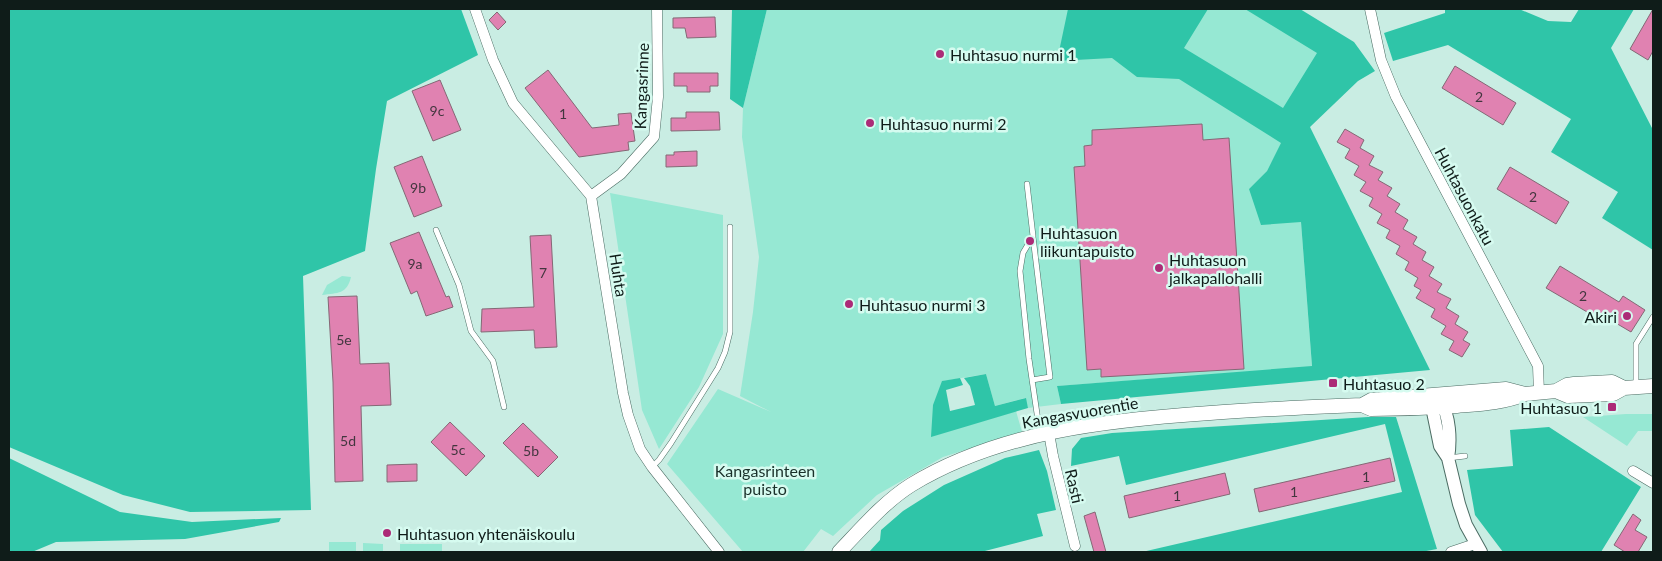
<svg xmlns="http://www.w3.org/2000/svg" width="1662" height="561" font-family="Lato,sans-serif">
<rect width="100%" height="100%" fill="#c9ede3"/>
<path fill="#96e8d3" d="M767,9H1268L1353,62L1282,143L1267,171L1249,189L1301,222L1312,367L1057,386L1061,404L1028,408L1025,398L995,406L986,374L943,381L933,421L932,436L1016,411L1022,432L943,457L877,495L833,536L821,529L803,552H743L667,464L718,389L771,412L740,396L753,312L759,257L742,137L743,108Z
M610,193L723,215V334L699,387L659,449L642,410Z
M342,276L351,277C347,294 338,293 322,295L327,285Z
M1626,414H1653V431H1638L1627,446L1583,417Z
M329,542H356V552H329Z
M363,543L383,544V552H363Z
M400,544H442V552H400Z"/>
<path fill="#2fc5a8" d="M9,9H461L478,55L387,101L376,169L365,251L303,276L311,510L190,512L123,495L9,447Z
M732,9H767L743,108L730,99Z
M1068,9H1208L1184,48L1283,108L1317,53L1245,9H1300L1354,42L1375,71L1358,81L1310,127L1430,370L1061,404L1057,386L1312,366L1301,222L1261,225L1249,189L1267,171L1281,143L1179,79L1137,77L1112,58L1057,61Z
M1445,9H1519L1548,21L1571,22L1579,9H1634L1611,48L1653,130V250L1602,218L1618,192L1551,152L1571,119L1448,45L1393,61L1384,33L1445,13Z
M986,374L995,406L1026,398L1028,408L931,437L933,405L942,381L960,378L963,385L946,390L950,411L975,405L970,386L964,378Z
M1368,417H1396L1437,549L1421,552H1142L1402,492L1385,424L1126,485L1119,456L1071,466L1072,449L1081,438L1112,433Z
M1549,427L1641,487L1601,552H1503L1475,515L1467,470L1513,466L1510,430Z
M1039,450L1047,471L1056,510L1037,514L1043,536L981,552H869L880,540L881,530L903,511L944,485L1005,458Z
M9,458L120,512L192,522L281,518L279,522L185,539L56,542L32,552H9Z"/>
<path fill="#e082b1" stroke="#846875" d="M1653,9V51L1648,60L1630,49Z
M497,12L506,22L498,30L489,20Z
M715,17L716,37L687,38L685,28H673V18Z
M1455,66L1516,103L1503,125L1442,88Z
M548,70L592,128L619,125L618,114L631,113L635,141L628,142L629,150L579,157L525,88Z
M674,73H718V86H710V92H687V86H674Z
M440,80L461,130L433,141L412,91Z
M686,112H719L720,130L671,131V118H686Z
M1202,124L1203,140L1229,138L1244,369L1101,377V369L1087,370L1074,167L1085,166L1084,146L1092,145V130Z
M1345,129L1364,140L1360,148L1374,156L1369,165L1383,172L1378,180L1392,188L1387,196L1400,204L1395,212L1408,220L1403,229L1417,237L1413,244L1426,252L1422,260L1434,267L1429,276L1442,284L1437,292L1451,299L1446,308L1459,316L1455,324L1468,332L1463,340L1470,344L1462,357L1449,350L1454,341L1441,334L1446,326L1431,317L1435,309L1416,298L1421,290L1414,286L1418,278L1405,270L1409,262L1396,254L1400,246L1386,238L1390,230L1377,223L1382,214L1369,206L1373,198L1360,191L1366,182L1354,175L1359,166L1345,158L1350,149L1337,142Z
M697,151V166L666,167V155H674V152Z
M422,156L442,206L414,217L394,167Z
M1510,167L1569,202L1556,224L1497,189Z
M419,232L446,297L449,296L453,307L426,316L417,291L411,294L390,243Z
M551,235L557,347L535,348L534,330L481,332L482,309L534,307L530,236Z
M1560,266L1619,302L1623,296L1645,310L1631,332L1609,319L1606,323L1546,288Z
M357,296L360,364L389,363L391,405L361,406L363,481L335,482L333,382L328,297Z
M450,422L485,456L466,476L431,442Z
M523,423L558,457L538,477L503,443Z
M1390,458L1395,481L1259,512L1254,489Z
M417,464V481L387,482V465Z
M1225,473L1230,494L1129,518L1124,496Z
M1095,512L1106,552H1094L1084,516Z
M1633,514L1641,520L1635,530L1647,537L1638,552H1625L1614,545Z"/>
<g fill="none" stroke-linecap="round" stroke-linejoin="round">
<g stroke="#4b6c63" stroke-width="6">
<path id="service" d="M1027,184L1033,236L1023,253L1020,271L1029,359L1040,434
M436,230L459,285L471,331L493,361L504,407
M1032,380L1050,377L1033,237
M1636,386V344L1653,317
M1448,458L1465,456
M652,467L659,460L671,443L698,400L718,368L725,352L730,332V227"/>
</g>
<g stroke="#4b6c63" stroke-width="11">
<path id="minor" d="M475,9L493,60L513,103L591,196L623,393L628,415L640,449L652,467L719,552
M1370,9L1381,60L1396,97L1538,366L1539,393
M591,196L621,174L654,137L658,97L657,9
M1049,433L1053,456L1075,546
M1633,471L1653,483
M1451,552L1475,544"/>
</g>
<g stroke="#4b6c63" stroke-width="14">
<path id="tertiary" d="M1436,398L1432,407L1440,446L1448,458L1459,504L1466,525L1481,552
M1440,400C1450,416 1451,440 1448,458"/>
</g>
<g stroke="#4b6c63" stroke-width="15">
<path id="secondary" d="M1556,391L1568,396L1613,394L1624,388L1653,386
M1362,405L1371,409C1400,409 1428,408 1457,406C1480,404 1503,403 1525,394
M839,552C861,529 884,502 911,485C1000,431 1108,420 1210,413C1261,409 1311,407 1362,405L1371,400L1506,389L1525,394L1556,391L1567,385L1574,384L1612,382L1624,388"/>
</g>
<use href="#service" stroke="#fff" stroke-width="5"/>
<use href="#minor" stroke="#fff" stroke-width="10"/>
<use href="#tertiary" stroke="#fff" stroke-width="12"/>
<use href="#secondary" stroke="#fff" stroke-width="14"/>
</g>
<g fill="#ac2b77" stroke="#d6fbf0" stroke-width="2">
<circle cx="940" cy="54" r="5"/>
<circle cx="870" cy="123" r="5"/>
<circle cx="1030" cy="241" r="5"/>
<circle cx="1159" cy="268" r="5"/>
<circle cx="849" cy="304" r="5"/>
<circle cx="1627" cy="316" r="5"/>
<rect x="1328" y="378" width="10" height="10" rx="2.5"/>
<rect x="1607" y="402" width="10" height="10" rx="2.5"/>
<circle cx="387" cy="533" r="5"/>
</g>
<g text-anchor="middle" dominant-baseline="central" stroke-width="5" stroke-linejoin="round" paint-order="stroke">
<g font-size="14" fill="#43363f">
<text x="1479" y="96">2</text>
<text x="437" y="110">9c</text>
<text x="563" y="113">1</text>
<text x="418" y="187">9b</text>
<text x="1533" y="196">2</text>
<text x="415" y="263">9a</text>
<text x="543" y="272">7</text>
<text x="1583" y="295">2</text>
<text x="344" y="339">5e</text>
<text x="348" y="440">5d</text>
<text x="458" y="449">5c</text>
<text x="531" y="450">5b</text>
<text x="1366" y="476">1</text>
<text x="1294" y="491">1</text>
<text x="1177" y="495">1</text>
</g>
<g font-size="16" fill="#0f1c19" stroke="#d6fbf0" text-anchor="start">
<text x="950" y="54">Huhtasuo nurmi 1</text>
<text x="880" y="123">Huhtasuo nurmi 2</text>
<text x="1040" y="232">Huhtasuon<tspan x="1040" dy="18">liikuntapuisto</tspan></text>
<text x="1169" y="259">Huhtasuon<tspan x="1169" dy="18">jalkapallohalli</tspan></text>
<text x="859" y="304">Huhtasuo nurmi 3</text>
<text x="1617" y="316" text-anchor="end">Akiri</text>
<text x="1343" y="383">Huhtasuo 2</text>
<text x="1602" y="407" text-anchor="end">Huhtasuo 1</text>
<text x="397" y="533">Huhtasuon yhtenäiskoulu</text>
</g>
<g font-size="16" fill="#0f1c19" stroke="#d6fbf0">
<text transform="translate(641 86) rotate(-88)">Kangasrinne</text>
<text transform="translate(1465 196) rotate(62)">Huhtasuonkatu</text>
<text transform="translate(619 275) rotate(81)">Huhta</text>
<text transform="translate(1080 412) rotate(-10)">Kangasvuorentie</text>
<text transform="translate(1075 486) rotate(77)">Rasti</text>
</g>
<g font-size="16" fill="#19302a" stroke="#d6fbf0">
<text x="765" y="470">Kangasrinteen<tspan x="765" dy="18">puisto</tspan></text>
</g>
</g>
<rect width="1662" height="561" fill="none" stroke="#0f1c19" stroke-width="20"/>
</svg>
